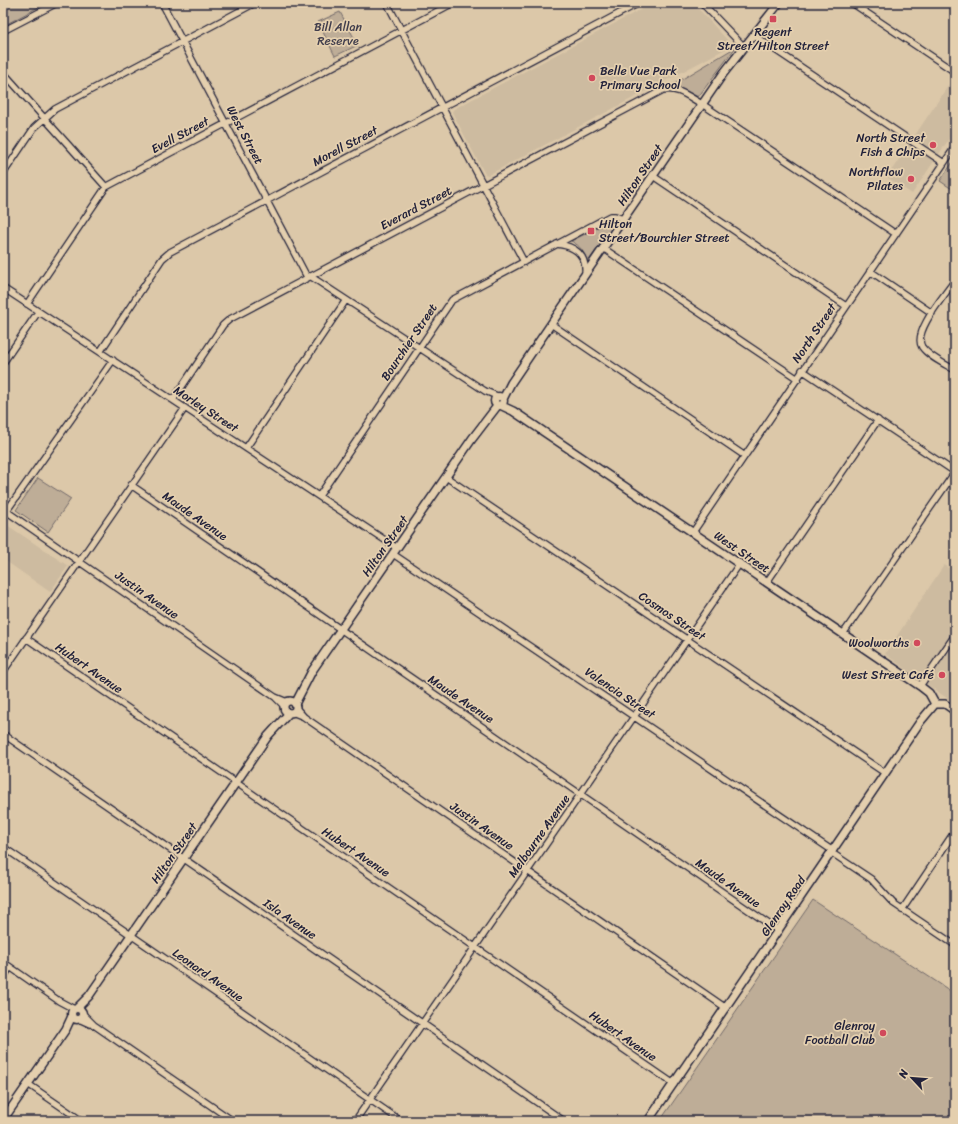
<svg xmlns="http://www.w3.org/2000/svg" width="958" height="1124" font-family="Sriracha,sans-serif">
<rect width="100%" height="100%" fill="#dcc8a9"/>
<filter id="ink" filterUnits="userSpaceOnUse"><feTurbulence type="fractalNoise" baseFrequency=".025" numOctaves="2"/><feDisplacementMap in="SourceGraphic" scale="8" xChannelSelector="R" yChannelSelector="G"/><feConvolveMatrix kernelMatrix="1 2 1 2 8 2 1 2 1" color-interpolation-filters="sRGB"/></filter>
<g filter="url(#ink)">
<path fill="#cdbba0" d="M653,3H693L730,43L729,47L488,175L485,174L452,112L454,109Z
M954,77L955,130L912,194L887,177Z
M7,525L68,566L50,592L3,559V531Z
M944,565L955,572V635L947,647L955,653V704L885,654Z"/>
<path fill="#bead97" stroke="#706869" d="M3,3H46L3,26Z
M340,12L358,45L335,56L318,22Z
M736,47L698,97L687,91L669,87Z
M955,159V191L940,181Z
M611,221L614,225L587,263C584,252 581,246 571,241Z
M38,478L71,499L48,532L16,510Z
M813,900L955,994V1121H660Z"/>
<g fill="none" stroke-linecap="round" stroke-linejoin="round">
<g stroke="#22223b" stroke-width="8">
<path id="minor" d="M162,3L307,277
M387,3L524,262
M702,3L744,47
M852,3L955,72
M3,31L57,3
M753,35L944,163
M3,72L106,187
M3,174L34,128L55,109L255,3
M653,176L846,306
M557,244C575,246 587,255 585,274
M603,248L798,379
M870,271L932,313
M310,276L485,391L497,396
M955,280C946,294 912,332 922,347C929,357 945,364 955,370
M3,288L397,548
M27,304L106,187L453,3
M551,324L745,456
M100,352L162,259L170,252L639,3
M3,363L38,312
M802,370L955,472
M173,400L223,325L230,319L663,90C678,87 689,97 702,104L896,234
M246,448L346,300
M446,477L885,773
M131,485L779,931
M319,496L452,300L610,216H615L623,219
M6,511L275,697L287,702
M3,516L113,360
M693,532L955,147
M393,554L833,851
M767,582L878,420
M843,634L955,472
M26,638L674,1084
M3,672L185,408
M920,686L955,635
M276,698L284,706
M296,708L304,717L726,1008
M292,712L302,716
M3,734L564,1121
M3,847L401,1121
M832,853L871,879L893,903L955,945
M902,910L955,831
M3,962L59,1001L74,1009
M3,978L10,967
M83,1014L94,1025L233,1121
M79,1019L90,1024
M28,1084L82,1121
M355,1121L740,563"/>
</g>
<g stroke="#22223b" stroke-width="10">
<path id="tertiary" d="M494.5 401a4.5 4.5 0 1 1 9 0a4.5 4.5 0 1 1-9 0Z
M503,399L511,383L551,324L723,74L779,3
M500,405L513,411L920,686L929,693L935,704
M284 707a6 6 0 1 1 12 0a6 6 0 1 1-12 0Z
M295,704L312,671L472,439L498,405
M935,704H945L955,711
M77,1008L89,996L268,736L289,713
M71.5 1014a5.5 5.5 0 1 1 11 0a5.5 5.5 0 1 1-11 0Z
M3,1120L66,1029L72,1016
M648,1121L920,722L935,704"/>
</g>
<use href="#minor" stroke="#e4cfae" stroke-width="5.5"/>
<use href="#tertiary" stroke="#e4cfae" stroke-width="7"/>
</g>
</g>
<g fill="#d1495b" stroke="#e4cfae" stroke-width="1.5">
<rect x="769" y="15" width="8" height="8" rx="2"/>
<circle cx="592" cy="78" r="4"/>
<circle cx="933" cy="145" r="4"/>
<circle cx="911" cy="179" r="4"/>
<rect x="587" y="227" width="8" height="8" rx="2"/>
<circle cx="917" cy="643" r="4"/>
<circle cx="942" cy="675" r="4"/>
<circle cx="883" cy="1033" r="4"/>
</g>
<g text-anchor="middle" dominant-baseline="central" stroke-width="3.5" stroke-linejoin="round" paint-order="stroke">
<g font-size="12" fill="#413e4d" stroke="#e4cfae">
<text x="338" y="27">Bill Allan<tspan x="338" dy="14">Reserve</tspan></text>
</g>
<g font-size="12" fill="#22223b" stroke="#e4cfae" text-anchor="end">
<text x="773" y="32" text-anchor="middle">Regent<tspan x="773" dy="14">Street/Hilton Street</tspan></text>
<text x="600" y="71" text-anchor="start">Belle Vue Park<tspan x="600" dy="14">Primary School</tspan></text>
<text x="925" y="138">North Street<tspan x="925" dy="14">Fish &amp; Chips</tspan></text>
<text x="903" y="172">Northflow<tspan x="903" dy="14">Pilates</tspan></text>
<text x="599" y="224" text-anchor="start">Hilton<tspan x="599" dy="14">Street/Bourchier Street</tspan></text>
<text x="909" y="643">Woolworths</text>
<text x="934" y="675">West Street Café</text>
<text x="875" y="1026">Glenroy<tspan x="875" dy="14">Football Club</tspan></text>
</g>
<g font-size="12" fill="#22223b" stroke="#e4cfae">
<text transform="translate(180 135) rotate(-28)">Evell Street</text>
<text transform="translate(245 135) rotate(62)">West Street</text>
<text transform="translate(345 146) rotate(-28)">Morell Street</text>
<text transform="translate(640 175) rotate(-56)">Hilton Street</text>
<text transform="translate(416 208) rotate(-28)">Everard Street</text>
<text transform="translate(814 333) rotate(-56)">North Street</text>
<text transform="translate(409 342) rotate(-56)">Bourchier Street</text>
<text transform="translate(206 409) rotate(33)">Morley Street</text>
<text transform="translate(195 516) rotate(35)">Maude Avenue</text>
<text transform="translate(385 546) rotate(-55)">Hilton Street</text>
<text transform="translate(742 552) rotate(34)">West Street</text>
<text transform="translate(147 595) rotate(35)">Justin Avenue</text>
<text transform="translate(672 616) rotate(34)">Cosmos Street</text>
<text transform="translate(89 668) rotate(35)">Hubert Avenue</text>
<text transform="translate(620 693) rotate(34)">Valencia Street</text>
<text transform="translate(461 699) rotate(34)">Maude Avenue</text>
<text transform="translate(482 826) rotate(35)">Justin Avenue</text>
<text transform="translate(539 836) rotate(-55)">Melbourne Avenue</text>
<text transform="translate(356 852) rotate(34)">Hubert Avenue</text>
<text transform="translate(174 853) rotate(-55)">Hilton Street</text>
<text transform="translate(728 883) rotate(35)">Maude Avenue</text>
<text transform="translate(783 906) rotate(-56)">Glenroy Road</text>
<text transform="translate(290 919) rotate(35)">Isla Avenue</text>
<text transform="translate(208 975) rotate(35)">Leonard Avenue</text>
<text transform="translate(623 1036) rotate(35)">Hubert Avenue</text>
</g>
</g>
<rect width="958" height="1124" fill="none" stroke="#e4cfae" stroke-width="16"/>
<rect x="8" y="8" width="942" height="1108" fill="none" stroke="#22223b" stroke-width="1.5" filter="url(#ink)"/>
<g transform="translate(912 1078) rotate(296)" stroke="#e4cfae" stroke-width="3" paint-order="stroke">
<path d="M0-3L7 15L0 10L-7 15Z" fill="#22223b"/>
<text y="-6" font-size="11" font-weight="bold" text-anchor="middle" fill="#22223b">N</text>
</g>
</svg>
